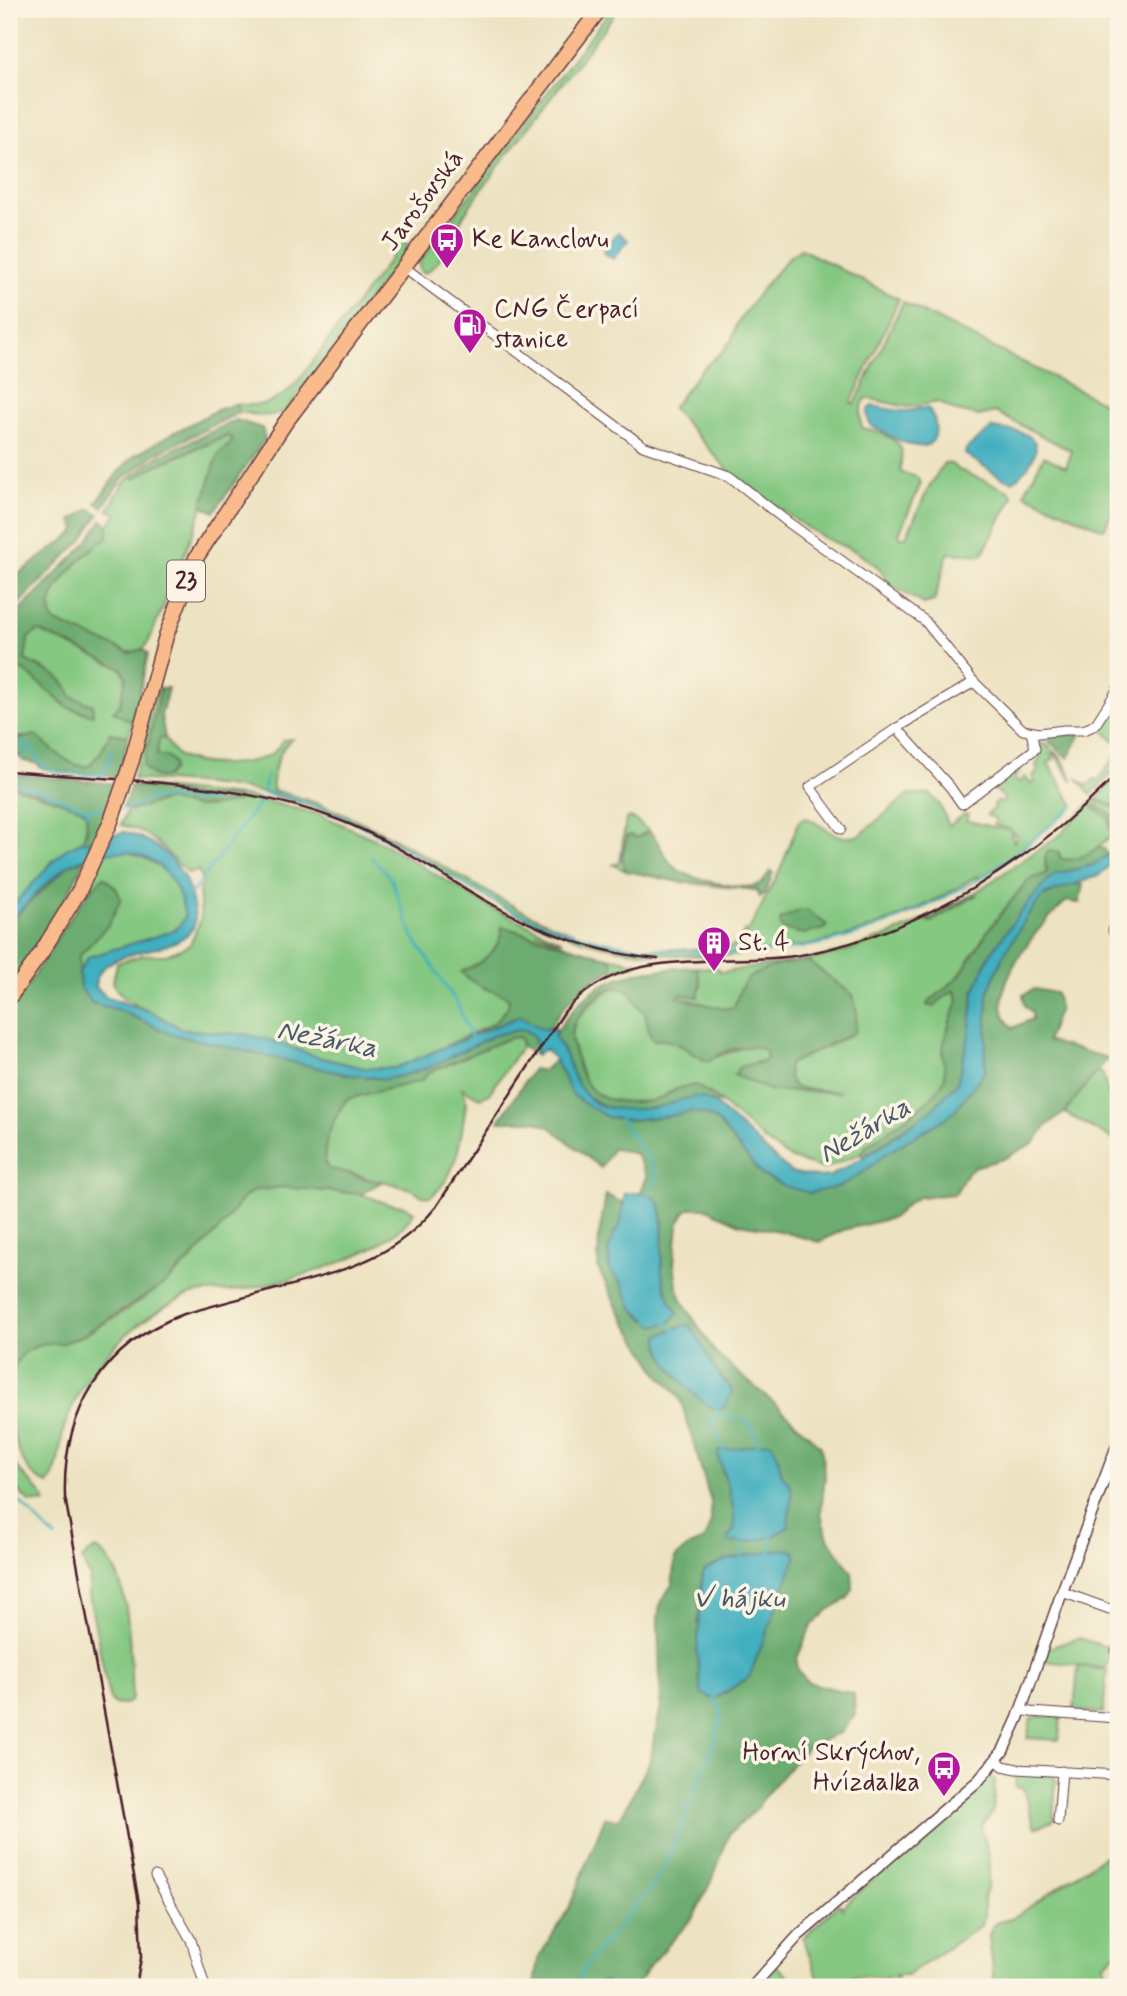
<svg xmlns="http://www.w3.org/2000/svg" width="1127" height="1996" font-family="Mynerve,sans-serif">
<rect width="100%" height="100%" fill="#fcf5e5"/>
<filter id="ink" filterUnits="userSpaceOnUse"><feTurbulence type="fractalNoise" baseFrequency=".0143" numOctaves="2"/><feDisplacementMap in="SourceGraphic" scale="14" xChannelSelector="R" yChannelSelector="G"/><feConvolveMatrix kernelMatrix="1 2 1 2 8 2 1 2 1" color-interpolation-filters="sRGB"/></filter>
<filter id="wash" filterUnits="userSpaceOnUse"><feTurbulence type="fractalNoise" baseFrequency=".00686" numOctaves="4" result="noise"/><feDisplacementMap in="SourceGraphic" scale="28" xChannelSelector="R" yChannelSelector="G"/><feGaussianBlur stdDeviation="1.57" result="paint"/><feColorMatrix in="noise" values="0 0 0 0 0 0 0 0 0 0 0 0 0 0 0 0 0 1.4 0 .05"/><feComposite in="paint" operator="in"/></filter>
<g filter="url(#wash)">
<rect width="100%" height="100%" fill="#ede2c1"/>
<path fill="#85c882" stroke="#687456" stroke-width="2" d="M611,9H618C569,77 515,141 467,210C457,224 439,273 422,273L419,269L420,261Z
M401,238L408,247L287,409C272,419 257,415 240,412L235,404C265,407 276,404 297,382L390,259Z
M801,249L899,299L851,403L855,404L903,302L1118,410V498L1105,528L1102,529L1024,494L1044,456L1066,467L1072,451L995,412L979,416L953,410L939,402L907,407L866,398C860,407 859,417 862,428C873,430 897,437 901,449C903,456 900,464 900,472L917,477L921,483L899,534L901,537H906L929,487L944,463L951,464L959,470L1011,492L1013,497L982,555L948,553L934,601L924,604L890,585L878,567L855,551L827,539L801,524L730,472L672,408L701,370L722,352L732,339L737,324L761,290L789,257Z
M227,436L232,438V442L219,454L197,523L149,641L143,649L130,653L53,621C39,594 86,551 108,538V525L117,514L108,510L123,484L133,475L135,479L144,471Z
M39,630L121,668L126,677L120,705L114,711L133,723L128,736L110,733L101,752L89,766C64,769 51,739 25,737C20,736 13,739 9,741V671C15,668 19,668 25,671L67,707L92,715L93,705L72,697L49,671L25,660L28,638Z
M158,687L161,688L143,765C150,775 154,778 166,777L173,762L168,758L157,755L159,739L165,738C169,745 173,752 179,756C201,768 252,766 273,753C277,750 280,744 283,740L292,739C278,749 272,773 273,790C306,798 338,810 368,825C444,862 513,916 596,940C638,952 685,949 728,948L738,944L745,930L740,955C638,960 569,946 481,894C442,872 406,845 366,827C330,812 292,799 255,791C215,783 173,782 133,779Z
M1118,701V744L1103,731L1106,723L1110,722Z
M1041,743C1059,750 1068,766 1073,782L1054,753L1052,755L1054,759L1048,763L1074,806L1014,855L979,879L977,876C963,883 955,890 941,897C879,930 814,951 744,952L747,934L780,870L799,821L805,818L809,819C826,828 841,843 860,835L909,794H930L940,805L949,826L964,814L968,815L966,820C979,824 996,828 1010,830L1014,842L1017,837L1009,828L1007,829L994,824L996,819L987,815L995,808L993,806L998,801L1001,803L1005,799L993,788L1018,767L1020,771L1014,777L1018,783L1025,777L1031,784L1035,782L1032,777L1039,770L1036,766L1040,757L1038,747Z
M1118,753V767L1091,795L1076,777L1087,786L1094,779L1097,781Z
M1118,777V798L1116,804L1118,807L1096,799Z
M9,785L80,808L87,813L88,818L84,839L52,861L45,872L9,909Z
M131,785L249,797L321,815L381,842L492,908L563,941L536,933L578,950L639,964L612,971L609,958L503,927C499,951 483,963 462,971L486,989L501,992L509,999V1007L494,1023L416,1060L395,1068H364L318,1057L270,1040L248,1035L182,1029L173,1025L127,1000L116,989L113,982L117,963L143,955H166L190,945L201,919L199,889L203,884L198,870L189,874C166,853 153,831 121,825L128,808L132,809L166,800L195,807L218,806L237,801L229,796L197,797Z
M1094,800L1118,809V815L1116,817L1093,808L1108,818L1112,835C1099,846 1079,866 1060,858L1059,852L1048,851L1045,867L1047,874L1028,880L991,926L959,976L933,1006L954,990L958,1002L950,1021L942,1053L946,1067L945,1077L940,1087L934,1095L889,1131L869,1143L859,1154L824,1169L792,1159L766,1142L709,1092L674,1089L661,1098L652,1101L620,1102L605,1099L595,1094L581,1077L571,1037L576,1020L591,1004L610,989L621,987L630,991L640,1008L645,1012L649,1033L654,1040C670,1039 683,1042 694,1055C701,1056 710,1058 717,1057C736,1052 744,1040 766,1051L767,1059L738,1068L735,1074L772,1091L838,1092L796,1088C789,1083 787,1072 789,1064L847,1037L857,1013L853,995L807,960C850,952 890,936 929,918L928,921L931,922L975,896L973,894L1063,833L1068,825Z
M629,818L635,820L649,831L636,838L627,836L622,858L626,871L612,864H617L620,861L626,819Z
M126,851C163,863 179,877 185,918L178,927L170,932L89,957L79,972V956L92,942L104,877L86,894L105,852Z
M791,962C774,971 752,969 742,987C738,993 737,1001 734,1008L724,1009L676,997L680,994L698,996L697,969L689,967L717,968L720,972H723Z
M517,1036L520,1037L522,1046L488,1095L479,1098L462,1088L465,1094L466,1103C461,1135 459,1176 430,1197L422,1196L414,1190L383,1181H373L359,1175L329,1169C316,1150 335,1115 347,1099L448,1065L498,1041Z
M1097,1071L1102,1073L1108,1093L1118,1100V1142L1065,1113L1071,1103Z
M282,1187L361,1194L388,1204L404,1206L414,1212C393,1253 283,1284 239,1290C222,1293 202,1289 186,1296C130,1322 83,1369 64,1428C59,1445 60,1471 48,1484C9,1473 0,1384 20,1357C34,1340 63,1346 84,1335C121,1314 158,1292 189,1262C201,1249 214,1235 225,1222C233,1212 239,1202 249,1193L258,1188Z
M9,1458C18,1472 42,1489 46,1503L30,1502L9,1483Z
M96,1549C134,1570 129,1657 132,1695L131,1701C123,1706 114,1707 109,1698L89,1594L90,1577L82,1560L87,1553Z
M1079,1638L1110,1648L1109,1651L1112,1652L1105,1668L1044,1661L1048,1648Z
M1078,1666L1107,1670L1103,1713L1074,1711Z
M1036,1716L1061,1717L1059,1740L1027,1738L1031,1719Z
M1015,1774L1051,1775L1056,1780L1053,1821L1035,1828L1023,1788L1016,1787Z
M990,1777L995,1780L993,1811L981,1827L990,1858L988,1885L984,1897V1917L980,1926L907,1975H895L897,1978L856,1976L820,1983L803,1938L839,1904L844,1910L843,1907L852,1898Z
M1118,1849V1951L1103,1965L1112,1980V1987H995L989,1935C993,1920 1001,1923 1013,1918L1107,1854Z
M774,1964L801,1987H754Z"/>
<path fill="#6cac70" stroke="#5b664e" stroke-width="2" fill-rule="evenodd" d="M235,404L240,412L155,454L121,480L103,507L96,503L119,471L134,456L173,433L217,410Z
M236,420L262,428L265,439L214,512L202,506L216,460L219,454L232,442V438L227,436C202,446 154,462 135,479L133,475L157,457Z
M90,509L99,514L81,541L9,613V581L74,533L76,528L72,520Z
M102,520L108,525V538C86,551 39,594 53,621L130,653L143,649L148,654L133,723L113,711L120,705L126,677L121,668L39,631L28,638L25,660C48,674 61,670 72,697L93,705V715L67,707L25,671L18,668L9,671V621L84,546Z
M161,688H168L161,715L165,738L159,739L157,755L168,757L173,762V769L166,777C154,778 150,775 143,766Z
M110,733L128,736L119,777L53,771L39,767V764L24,761L9,748V741L35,735C52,747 68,769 89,766L101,752Z
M1066,734H1081L1068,758L1043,736Z
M9,774L117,784L96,839L81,842L87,831L86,813L80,808L40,794L9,785Z
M131,786L171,790L197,797L229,796L237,798L238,801L218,806L195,807L166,800L132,810L123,807Z
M1094,805H1097L1115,817L1118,815V835H1112L1110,826L1112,821L1093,807Z
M649,831C660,841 663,857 674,867C688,879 744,892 760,884C765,881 767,875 770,871L773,873L765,893L760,897L756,890L680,882L626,871L622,858L627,836L631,835L636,838Z
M1100,847L1104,849L1108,855L1093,865L1056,874L1019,914L989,956L974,992L969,1036L957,1083L933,1109L864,1156L859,1154C880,1132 934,1106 944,1079C947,1069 942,1061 943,1052C943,1043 947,1033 949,1025C952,1013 963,1001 954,990L933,1006H928L927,1004L959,976L991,926L1028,880L1047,873C1047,866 1042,859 1048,851L1059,852L1060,858C1074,864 1088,853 1100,847Z
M86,859L62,905L9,987V922L69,865Z
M104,877L116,888L121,899L109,924L79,956L80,987L92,1003L119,1010L171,1034L345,1074L385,1079L401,1076L430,1067L494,1035L523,1029L533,1034L536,1043V1055L522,1046L520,1037L509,1038L429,1072L421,1081L347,1099C335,1115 322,1143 325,1164L329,1169C348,1170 365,1182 383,1181L361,1194L282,1187L253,1191L240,1201L224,1224L191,1259L163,1285L81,1336L64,1343L42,1344L26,1351L12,1366L9,1375V1012C43,969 64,914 104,877Z
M1072,884L1083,885L1079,903L1067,901C1041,922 977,996 1013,1028L1032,1019V1012L1025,1006L1023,995L1035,989L1056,993L1059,1008L1047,1041L1108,1058L1064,1113L1046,1126L1035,1142L1003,1159L974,1167L967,1173L955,1194L919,1197L910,1202L892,1218L843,1230L819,1242L780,1231L740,1224L705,1208H691L685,1212L678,1225L674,1263L677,1286L683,1302L709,1343L717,1355L780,1408L821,1447L825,1475L821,1512L823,1523L829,1540L852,1572L853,1589L847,1599L828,1610L811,1626L797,1658V1668L807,1682L854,1694L855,1714L840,1733L807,1747L768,1792L757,1808L729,1834L714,1875L694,1916L646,1970L636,1987H612L605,1981L590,1987H534L538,1959L569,1908L605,1817L615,1820L621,1817L649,1763L661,1706L658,1618L661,1601L672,1585L675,1558L689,1546L704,1540L711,1522V1502L681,1401L676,1392L660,1376L618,1309L598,1268L599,1235L606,1195L623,1203L620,1227L613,1235L608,1251L610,1271L622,1283L632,1308L645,1320L671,1303C668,1293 662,1282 662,1271C660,1251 667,1223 659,1204C655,1197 647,1195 640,1194L647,1177L636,1154L613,1148L601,1168L550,1127L535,1121H499L533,1069L543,1071L555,1060L572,1094L631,1120L669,1116L692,1111L707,1115L718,1122L762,1175L785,1186L865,1171L885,1154L952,1114L985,1071L988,991L1004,954L1028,915L1042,897ZM690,1326L717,1372L732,1390L703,1401L695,1395L677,1374ZM718,1452L778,1457L781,1474L789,1483L788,1527L774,1536L730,1542L728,1537L734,1531C737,1505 725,1481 718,1457ZM783,1549L796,1557L749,1677L719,1697L698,1623L703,1571L726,1560Z
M973,894L976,895L931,922L928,921L929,918Z
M801,910H807L827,925L825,929L803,934L782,929L780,923L781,919Z
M502,927L609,958L613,962L612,971C584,981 565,1003 549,1028C537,1030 530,1021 520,1016L462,1040L494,1023L508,1007L509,999C501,992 496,993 487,989C477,985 468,979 461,972C482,963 501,951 502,927Z
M807,960L853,995L857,1013L855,1032L789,1064C787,1072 789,1083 796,1088L841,1092L772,1091L736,1076L734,1075L741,1066L760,1063L767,1059L766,1051C748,1041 723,1050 708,1062C688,1052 678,1038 654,1040L649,1033L645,1012L640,1008L630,991C623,988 617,986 610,989C593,995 570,1020 571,1038C571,1043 574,1049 575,1054C581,1079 590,1098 618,1101C630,1103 650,1103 661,1098C675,1091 679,1086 696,1085L721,1102C711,1104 705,1097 696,1097C685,1098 675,1103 664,1106C636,1113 599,1113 580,1088C568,1072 568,1053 554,1036C593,975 621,973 689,967L697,969L701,983L698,997L680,994L677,997L724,1009L734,1007C738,998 740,984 749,978C761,968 791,962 807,960Z"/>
<path fill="#41afbf" stroke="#466775" stroke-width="2" d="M618,232L628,240L613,259L603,252Z
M873,406C884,408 894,411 905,411C914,411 920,406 929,409C934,418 937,424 935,435C928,462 886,433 872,426C867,420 866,415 869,408Z
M992,428C1003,430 1023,430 1031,438C1045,450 1024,473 1013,481L1002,478L965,454L966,449Z
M125,832C162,843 186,866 193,906C195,914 197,924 191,931C166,958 99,945 95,986L107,997L152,1012L182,1029L248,1035L270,1040L318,1057L364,1068H395L520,1016L542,1029L556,1028L554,1036C570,1056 571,1084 592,1101C606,1112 644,1110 662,1106C673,1104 686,1096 699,1097C703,1097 710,1102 714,1103L790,1172L817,1177L830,1176L876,1150L933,1109L957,1083L969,1036L974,992L989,956L1019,914L1048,880L1056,874L1093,865L1108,855L1118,840V858L1098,876L1044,895L1028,915L1004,954L988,991L985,1071L952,1114L885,1154L865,1171L841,1186L810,1193L785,1186L762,1175L718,1122L707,1115L692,1111L669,1116L631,1120L607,1117L585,1104L572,1094L555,1060L545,1049L536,1055V1043L533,1035L523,1029L494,1035L430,1067L401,1076L385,1079L345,1074L171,1034L119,1010L92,1003L80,987L79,972L88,957L170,932L178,927L185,918C177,865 138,840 88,858C81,860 73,862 68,866C46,881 28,903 9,922V909L64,850L81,842Z
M625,1193C634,1193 650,1192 657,1200C667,1212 660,1256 662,1272C663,1286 670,1302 678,1313L670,1322L655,1326L632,1308L622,1283L610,1271L608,1251L613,1235L620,1227Z
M685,1325L691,1326L717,1372L732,1390L727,1404L719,1410C696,1403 657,1360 659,1335Z
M771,1442L778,1457L781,1474L789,1483L792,1492L788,1527C772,1540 748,1543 728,1542V1537L734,1531C737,1505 725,1481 718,1456V1451Z
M783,1549L794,1551L796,1557L749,1677L714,1699L701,1694L697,1651L703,1571L726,1560Z"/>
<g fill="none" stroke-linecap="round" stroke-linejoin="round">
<path stroke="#41afbf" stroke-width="2.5" d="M9,740L28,745
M22,759L28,745C36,750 35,758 41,764C56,777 85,774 104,775L112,751
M19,781L20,785L40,790L86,809L89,816
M264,792C276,792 288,797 300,801C381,825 446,880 523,915C592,946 661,953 736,953
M263,793L267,776
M86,809L111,808
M121,809L133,807L149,798L216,801
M371,857L391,878L413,937L457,1003L472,1039
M981,878L1014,855L1073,807
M189,896L261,801
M947,896L979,879
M748,953C820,951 883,929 946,897
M619,1115L624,1125L644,1151L657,1176L648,1197
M665,1321L675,1331
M716,1407L719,1416L711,1420L725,1452
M719,1416L745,1419L756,1433L758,1445
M9,1491L55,1538
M741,1540L743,1558
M769,1555L772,1546L771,1535
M575,1987L586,1965L650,1889L666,1864L715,1740L722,1712L714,1698"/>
</g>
</g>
<g filter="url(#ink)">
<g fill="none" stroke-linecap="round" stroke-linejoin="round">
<g stroke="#623c42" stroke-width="11">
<path id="minor" d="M404,267L643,446L729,476L785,520L925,621L974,682L1023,730L1039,733L1064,730H1083L1091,727L1097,722L1118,689
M974,682L897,728L950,787L962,804L1035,749L1031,732
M841,829L810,787L897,728
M1118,916L1113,931L1118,939
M1062,1592L1118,1612
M1116,1652L1118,1646
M1021,1710L1030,1712L1118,1718
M996,1759L1003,1766L1017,1769L1118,1775
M1058,1821L1062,1771
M155,1876L191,1940L205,1987"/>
</g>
<g stroke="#623c42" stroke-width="13">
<path id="tertiary" d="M752,1987L799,1935L979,1780L1003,1751L1018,1718L1062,1592L1118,1443"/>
</g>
<g stroke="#623c42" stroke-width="17">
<path id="primary" d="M132,760L166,636L196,558L285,423L600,9
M9,998L41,953L79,891"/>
</g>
<use href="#minor" stroke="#fff" stroke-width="9"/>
<use href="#tertiary" stroke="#fff" stroke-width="10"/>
<use href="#primary" stroke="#fabb8c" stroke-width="14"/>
<path stroke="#4a1f2b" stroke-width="2.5" d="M9,771C117,781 236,780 339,820C395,841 444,878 497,907C546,934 601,954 658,959
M710,960C742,959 775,960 806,954C925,931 1035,858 1118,773
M136,1987L141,1958L139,1903L65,1497C62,1412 103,1344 184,1314C218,1304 253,1295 288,1286C348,1269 394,1258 436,1207L565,1011C608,963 659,963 719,960"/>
<g stroke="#623c42" stroke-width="17" stroke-linecap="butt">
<path id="primary-bridge" d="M79,891L111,821L132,760"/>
</g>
<use href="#primary-bridge" stroke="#fabb8c" stroke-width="14"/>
</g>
</g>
<defs>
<g id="bus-pin" transform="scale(1.75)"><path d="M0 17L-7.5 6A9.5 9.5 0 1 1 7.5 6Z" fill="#b5179e" stroke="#fcf5e5"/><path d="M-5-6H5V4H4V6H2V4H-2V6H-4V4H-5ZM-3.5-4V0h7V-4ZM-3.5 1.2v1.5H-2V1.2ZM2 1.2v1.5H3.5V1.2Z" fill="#fff"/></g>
<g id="fuel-pin" transform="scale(1.75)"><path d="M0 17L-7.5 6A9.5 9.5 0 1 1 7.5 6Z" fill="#b5179e" stroke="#fcf5e5"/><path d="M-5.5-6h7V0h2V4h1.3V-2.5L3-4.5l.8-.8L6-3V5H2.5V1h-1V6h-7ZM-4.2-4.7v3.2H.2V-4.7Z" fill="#fff"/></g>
<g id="building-pin" transform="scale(1.75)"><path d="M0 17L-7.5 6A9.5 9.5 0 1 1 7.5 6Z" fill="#b5179e" stroke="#fcf5e5"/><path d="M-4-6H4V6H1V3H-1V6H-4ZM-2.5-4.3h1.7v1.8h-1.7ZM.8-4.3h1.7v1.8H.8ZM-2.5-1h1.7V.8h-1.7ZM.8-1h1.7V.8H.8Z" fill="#fff"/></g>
</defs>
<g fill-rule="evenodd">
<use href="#bus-pin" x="447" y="240"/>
<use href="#fuel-pin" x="470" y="325"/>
<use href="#building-pin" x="714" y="943"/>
<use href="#bus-pin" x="944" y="1768"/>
</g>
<g text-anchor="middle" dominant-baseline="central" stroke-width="7" stroke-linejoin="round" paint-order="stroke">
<rect fill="#fcf5e5" stroke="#7f5f63" stroke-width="2" x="167" y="560.5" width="38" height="41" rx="5"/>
<g font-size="24" font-weight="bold" fill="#4a1f2b">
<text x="186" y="581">23</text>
</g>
<g font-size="26" fill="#4a1f2b" stroke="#fcf5e5">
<text transform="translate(423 201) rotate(-53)">Jarošovská</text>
</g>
<g font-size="26" fill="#4a1f2b" stroke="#fcf5e5" text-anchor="start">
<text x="472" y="240">Ke Kanclovu</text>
<text x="494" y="310">CNG Čerpací<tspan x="494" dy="30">stanice</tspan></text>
<text x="738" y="943">St. 4</text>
<text x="920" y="1753" text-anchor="end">Horní Skrýchov,<tspan x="920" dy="30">Hvízdalka</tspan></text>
</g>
<g font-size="28" font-style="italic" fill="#465966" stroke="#fcf5e5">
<text transform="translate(327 1040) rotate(11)">Nežárka</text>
<text transform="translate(865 1131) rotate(-31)">Nežárka</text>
<text x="739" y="1599">V hájku</text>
</g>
</g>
<rect width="1127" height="1996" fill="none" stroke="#fcf5e5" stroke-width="35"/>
</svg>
